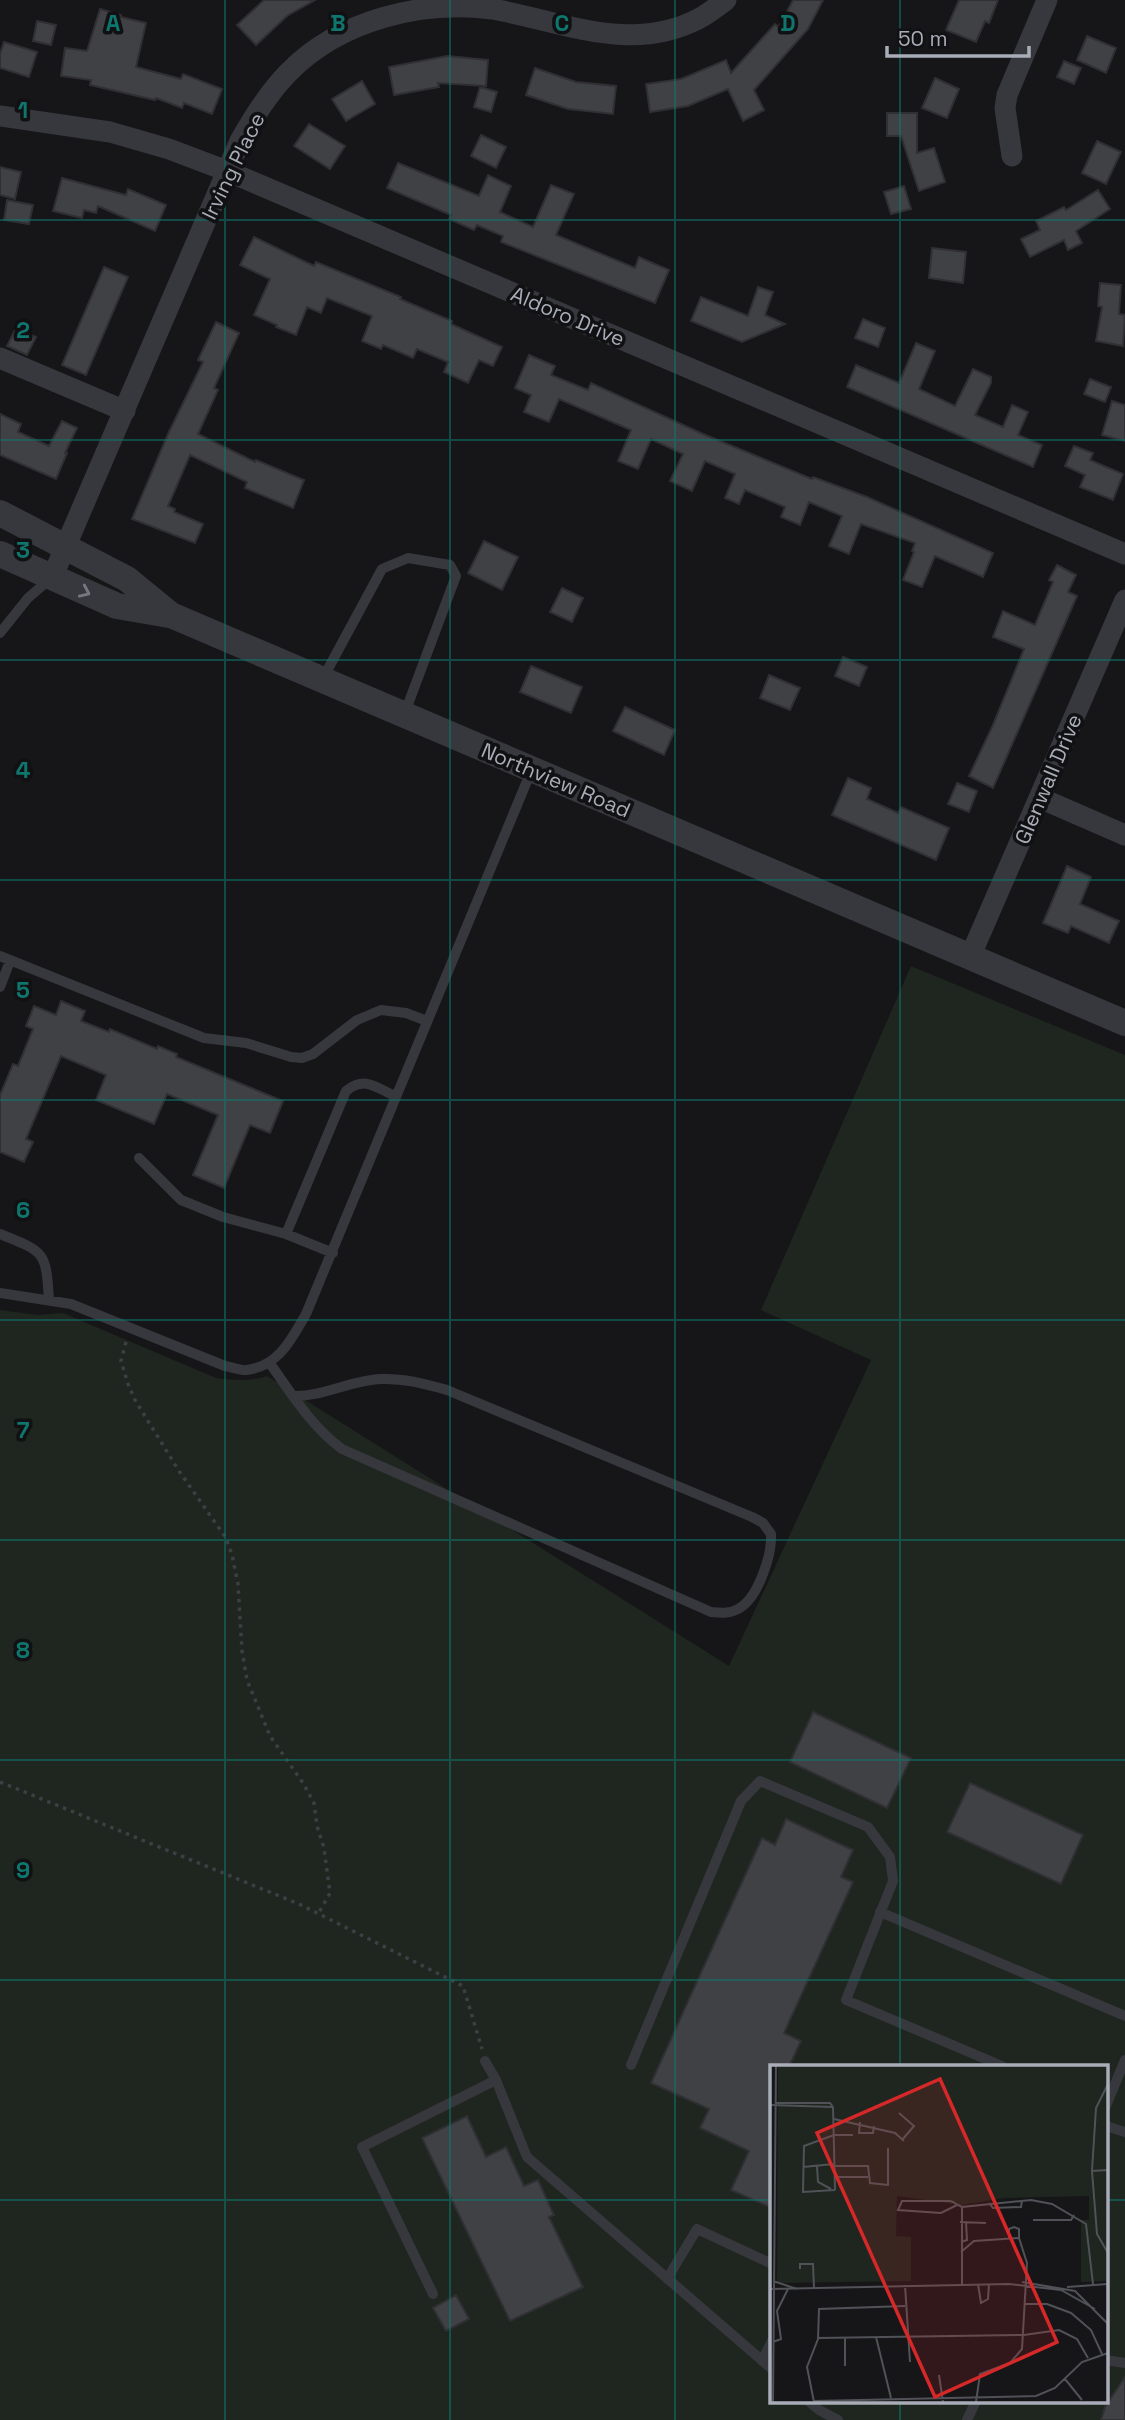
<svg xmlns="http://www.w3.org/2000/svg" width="1125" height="2420" font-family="'Space Grotesk',sans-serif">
<rect width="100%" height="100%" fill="#161618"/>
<path fill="#1e261f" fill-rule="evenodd" d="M911,966L1125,1055V2420H0V1310L38,1315L63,1313L216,1378C233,1380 250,1382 267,1376L729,1666L871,1360L761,1310ZM772,2066H1106V2401H772Z"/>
<path fill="#404145" stroke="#303034" stroke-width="2" d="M264,0H315L287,16L256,45L237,25Z
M793,0H823L808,29L754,90L764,110L743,121L728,89L688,106L650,112L646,84L681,79L726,60L731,73L775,24L779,27Z
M959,0H998L989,23L985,21L976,42L946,30Z
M100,9L121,15V17L146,23L136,67L181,79L183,74L222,89L212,114L184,103L182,108L156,98L155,100L90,85L91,80L61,76L65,48L87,51Z
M37,21L56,25L51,45L33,41Z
M1087,36L1116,48L1106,73L1077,60Z
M4,42L37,52L29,77L0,68V54Z
M447,56L488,60L486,86L438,83L439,87L394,95L389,67Z
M1064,61L1081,68L1074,84L1057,77Z
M535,68L576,82L616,86L613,114L568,109L526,95Z
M935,78L959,89L947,118L922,108Z
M362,81L375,104L346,121L332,99Z
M480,87L497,92L491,112L474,107Z
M887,113H917V153L934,148L945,182L919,191L901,136H887Z
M309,124L345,146L330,169L294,146Z
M481,135L506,147L496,168L471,156Z
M1097,141L1121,152L1106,184L1082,173Z
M398,163L479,196L488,175L511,186L500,212L533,227L551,185L574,194L556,235L635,268L639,257L669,270L655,303L501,242L503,236L477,225L474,230L449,219L451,215L387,188Z
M0,167L21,172L15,199L0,195Z
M62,178L126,195L128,189L166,205L155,231L98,206L96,213L84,210L82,218L53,211Z
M904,186L911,209L891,214L884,192Z
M1098,190L1110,209L1076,231L1082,243L1068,250L1064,240L1030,257L1021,239L1040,230L1036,221L1064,207L1066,210Z
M7,200L33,205L29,224L4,220Z
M254,237L314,266L316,262L401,297L400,299L452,321L451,324L502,347L493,366L479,360L468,383L444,372L448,362L417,349L413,358L383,345L381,349L362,341L372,316L327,298L321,313L307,307L296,335L276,327L277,325L254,315L270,279L240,265Z
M932,248L966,252L963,283L929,278Z
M104,267L128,277L86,375L62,365Z
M1100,283L1121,285L1119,314L1125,315L1123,346L1096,341L1102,307L1098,306Z
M758,287L773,292L765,315L785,324L742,342L691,321L701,297L748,316Z
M863,319L885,328L878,347L855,338Z
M216,322L239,333L214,388L218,390L198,434L255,462L256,460L304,480L293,508L245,488L247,482L190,455L168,506L175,509L174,512L203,524L195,543L132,519L168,434L203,362L198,360Z
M16,328L36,337L27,355L7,346Z
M916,343L935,351L919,389L955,406L973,369L991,377V383L975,415L1003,427L1012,405L1028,412L1018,435L1042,445L1033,467L847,387L856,365L899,383Z
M529,355L555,366L551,375L588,390L591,383L703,434L812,479L813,477L867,497L993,553L983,577L935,556L922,587L903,580L914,552L912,551L915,543L861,524L849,554L829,546L842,516L809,502L800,525L781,517L785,507L745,490L739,504L725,498L735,474L705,461L692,491L670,481L683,454L651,439L638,469L618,461L631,430L559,399L549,422L524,412L531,395L515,388Z
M1090,379L1111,387L1105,402L1084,394Z
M1112,401L1125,405V441L1102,435Z
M0,414L21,424L18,432L49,446L62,421L77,428L65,453H67L56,479L0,455Z
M1074,446L1093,453L1090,460L1123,474L1113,500L1080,487L1085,475L1065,466Z
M484,541L518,557L502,590L468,573Z
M1057,565L1076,575L1068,592L1077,596L993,788L969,776L993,725L1024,649L993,637L1003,611L1035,625L1053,582L1049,580Z
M562,588L583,598L572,622L550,612Z
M843,657L867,667L859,686L835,676Z
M531,666L582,687L571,713L520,692Z
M769,675L800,688L790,710L760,698Z
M625,707L675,730L664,755L613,731Z
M848,778L871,788L867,799L898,813L901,807L949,828L936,860L832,815Z
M957,783L977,791L969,812L948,804Z
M1067,866L1091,877L1080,904L1119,921L1109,943L1071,926L1068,933L1043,923Z
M61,1001L85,1011L81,1021L109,1032L110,1029L157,1049L158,1046L177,1054L176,1057L283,1101L270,1133L250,1125L224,1188L193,1175L218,1115L167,1094L154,1124L96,1100L106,1075L61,1056L26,1139L33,1142L24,1162L0,1152V1095L13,1064L18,1066L33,1029L26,1026L34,1006L56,1015Z
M813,1712L911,1758L887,1808L790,1762Z
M970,1783L1083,1835L1061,1884L947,1832Z
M786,1819L853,1850L841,1877L853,1882L784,2033L801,2041L789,2067H772V2208L731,2190L749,2151L700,2128L709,2109L651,2083L762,1838L775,1845Z
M467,2116L486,2157L506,2147L524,2186L538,2180L554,2215L549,2217L583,2287L510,2321L422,2138Z
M456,2295L469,2319L446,2331L433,2308Z
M1125,2377V2420H1101L1105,2407Z"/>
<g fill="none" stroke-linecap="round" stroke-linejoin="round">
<path stroke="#3d3f44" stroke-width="3.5" stroke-dasharray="3.5 5" stroke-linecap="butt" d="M126,1342L121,1361L128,1384L135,1400L179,1471L226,1538L232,1555L238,1584L242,1651L247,1680L270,1736L303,1783L314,1803L317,1826L324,1848L330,1893L318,1914
M0,1782L299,1904L463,1986L482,2049"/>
<path stroke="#37383d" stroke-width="10" d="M0,633L28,598L50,579
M322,680L382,569L408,558L450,565L456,576L404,715
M0,956L204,1038L246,1043L291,1057L302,1058L313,1054L357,1020L381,1010L406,1013L427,1021
M0,987L10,961
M139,1158L181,1200L223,1217L286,1234L333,1253
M0,1234C45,1252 46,1251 49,1300
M286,1234L346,1091C365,1076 375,1087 395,1096
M0,1293L71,1304L225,1366C232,1367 241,1371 247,1370C279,1366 292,1338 306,1314L532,769
M269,1362C291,1393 311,1426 342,1449L711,1612C720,1613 729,1614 738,1609C758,1599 772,1555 771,1534L763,1523L752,1517L447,1390C425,1384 404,1378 381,1379C351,1380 323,1397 293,1396
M880,1912L1125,2016
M485,2061L496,2080L527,2157L772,2369
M631,2065L741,1801L760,1781L868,1827L890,1857L893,1881L846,2000L1002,2066
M1106,2106L1125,2060
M1106,2126L1125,2132
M667,2279L697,2229L772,2264
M433,2294L362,2147L496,2080
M1106,2360L1125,2363
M762,2361L772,2341
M808,2401L819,2410L838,2420
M967,2420L976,2401"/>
<path stroke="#37383d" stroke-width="21" d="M0,116L110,132L169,149L227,171L1125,554
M1012,156L1005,108L1007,95L1047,0
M0,358L125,411
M52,578L240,141C254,116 269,92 289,72C340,20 421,0 492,9C562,21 631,55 700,18C709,13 718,6 726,0
M1040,798L1125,835
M970,957L1125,600"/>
<path stroke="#37383d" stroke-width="26" d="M0,513L127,579L171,615L1125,1023
M0,554L117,606L169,615"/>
</g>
<defs><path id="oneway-chevron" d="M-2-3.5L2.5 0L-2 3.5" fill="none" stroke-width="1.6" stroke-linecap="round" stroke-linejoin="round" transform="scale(1.75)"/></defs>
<use stroke="#757881" href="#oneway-chevron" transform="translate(85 592) rotate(24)"/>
<path fill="none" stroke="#0f766e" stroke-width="2" stroke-opacity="0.55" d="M225,0V2420M450,0V2420M675,0V2420M900,0V2066M0,220H1125M0,440H1125M0,660H1125M0,880H1125M0,1100H1125M0,1320H1125M0,1540H1125M0,1760H1125M0,1980H1125M0,2200H772M1106,2200H1125M900,2401V2420"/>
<g text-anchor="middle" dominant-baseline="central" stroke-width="7" stroke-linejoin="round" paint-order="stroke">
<g font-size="21" fill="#a8adb8" stroke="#111113">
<text transform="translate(233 166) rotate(-64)">Irving Place</text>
<text transform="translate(568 316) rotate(23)">Aldoro Drive</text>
<text transform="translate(1048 779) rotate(-67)">Glenwall Drive</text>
<text transform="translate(556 780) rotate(23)">Northview Road</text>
</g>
</g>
<g transform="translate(770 2065)">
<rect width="338" height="338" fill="#161618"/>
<path d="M8,0H338V216L311,217V155H319V131L235,133L191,140L127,131L126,171L141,172V216L7,218Z" fill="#1e261f"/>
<path fill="none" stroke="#505258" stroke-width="2" d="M5,38H60L63,42M0,40L63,42M63,42L65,125M129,48L144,61L132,75M64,54L125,68L134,76M90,57L89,68H103L104,61M47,101L48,117L61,124M64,101H98L100,118L118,120V83M33,102L64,99M338,105L322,106L327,169L338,188M322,106L326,43L338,19M65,112H98M65,125L33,127L34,81L64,70H83M219,138L223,143L251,142L252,136M187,140L171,148L128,145L132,136H180L183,137L186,139L192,142M263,155H301L304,150M190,157L216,158M239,173V164L244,162L249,164V173M191,177L197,175L196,157M191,187L204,176L249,173L257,198L252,284L240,298L210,309L206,337M30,204V199H43L44,223M3,216L27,224M252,217L305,226L338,259M192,219V142L261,135L282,139L316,159L323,219M208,219L211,238L218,234L219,219M135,220L140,297M297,222L338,219M0,224L239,219L291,225L325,244M254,239H277L301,248L321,265L332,289M106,272L121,333M48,273L254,270L289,265L307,274L318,293M75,273V301M3,277L11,274L7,246L18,224M169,310L173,337M295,314L312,335M44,336L266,331L285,323L312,297L338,288M3,337L6,0M44,337L37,302L48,274L49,244L135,241"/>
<path fill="#d62828" fill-opacity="0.15" stroke="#d62828" stroke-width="3.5" d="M170,14L287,277L165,332L47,68Z"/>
<rect width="338" height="338" fill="none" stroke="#a8adb8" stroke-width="3.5"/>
</g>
<g font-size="23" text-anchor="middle" font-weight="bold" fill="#0f766e" stroke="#111113" stroke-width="7" stroke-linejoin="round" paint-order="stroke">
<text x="113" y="31">A</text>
<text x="338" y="31">B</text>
<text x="562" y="31">C</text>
<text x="788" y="31">D</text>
<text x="23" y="118">1</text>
<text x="23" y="338">2</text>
<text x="23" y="558">3</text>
<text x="23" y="778">4</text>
<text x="23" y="998">5</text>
<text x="23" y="1218">6</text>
<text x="23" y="1438">7</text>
<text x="23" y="1658">8</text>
<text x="23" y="1878">9</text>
</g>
<path d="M887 46v10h142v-10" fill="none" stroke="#a8adb8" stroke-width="3.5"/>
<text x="898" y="46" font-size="21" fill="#a8adb8" stroke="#111113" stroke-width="5" paint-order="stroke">50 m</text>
</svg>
